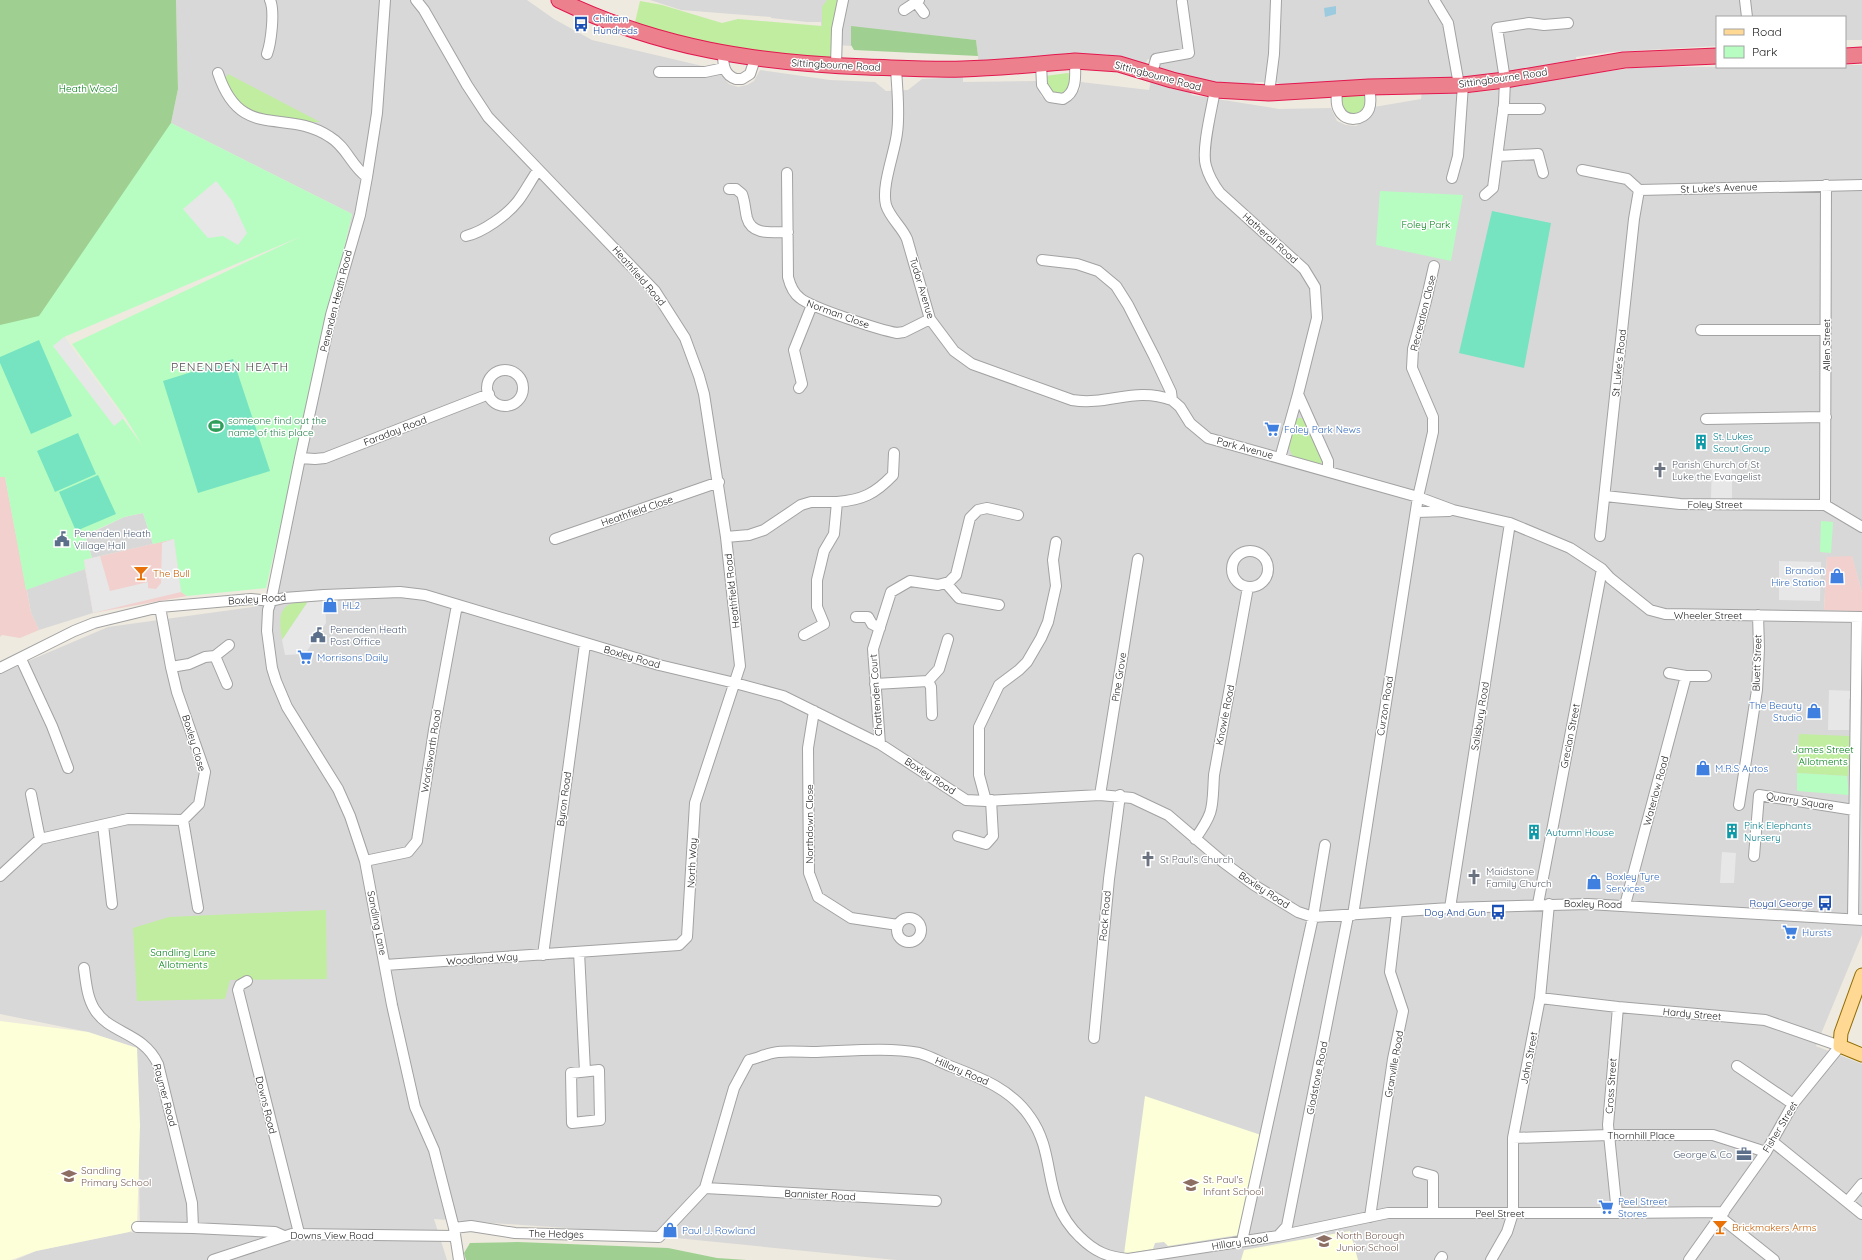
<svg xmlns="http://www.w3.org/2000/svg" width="1862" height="1260" font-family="Quicksand,sans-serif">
<rect width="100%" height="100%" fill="#eeeadf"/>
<path fill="#d9d8d8" d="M176,0H527L554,19L592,40L715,69L729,84L738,87L747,85L754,81L760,70L830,80L875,82L886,91L908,90L922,79L963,77V82L1036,81L1041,96L1049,102L1060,103L1069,100L1076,94L1080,89L1081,82L1149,90L1151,80L1189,91L1192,95L1279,109L1331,108L1337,121L1346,125L1356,126L1371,117L1374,107L1421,99L1422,91L1452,94L1490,91L1543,80L1640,67H1845V65H1862V593L1852,557H1827L1824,609L1849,611L1862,647V935L1816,1046L1862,1064V1260H896L595,1230L434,1219L447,1260H15L36,1251L129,1232L140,1233L137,1048L88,1032L0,1014V673L108,627L266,605L352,214L171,123L178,89Z
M650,0H1862V40H1845V17H1717V46L1611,52L1576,57V62L1496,77L1282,86L1276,82H1255L1253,85H1227L1161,70L1158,62L1148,59L1144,66L1120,57L1103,54H1085L979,65L976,40L852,27V46L822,44L821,22H807L771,18V17L681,10Z
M143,513L153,544L92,558L85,536L124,517Z
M85,569L93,613L39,630L31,613L26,586Z"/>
<path fill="#f1d0cd" d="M0,477H5L31,613L39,630L20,638L2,635L0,637Z
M174,539L181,592L187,596L93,613L84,560Z
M1852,556L1862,593V647L1849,611L1824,610L1827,557Z"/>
<path fill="#fcffd7" d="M0,1021L88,1032L137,1048L140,1125L137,1227L129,1232L36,1251L11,1260H0Z
M1145,1096L1261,1135L1239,1235L1168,1246L1164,1242L1155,1243L1153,1249L1124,1254Z
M1350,1231L1358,1260H1241L1244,1250Z"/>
<path fill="#c1eda0" d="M827,0H843L836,66L633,31L640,1L662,5L722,23L738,19L822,26V7Z
M1068,73L1071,75L1070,90L1058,96L1048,90L1045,76Z
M228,74L320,122C298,123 249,119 234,100C230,95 227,87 224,81Z
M1363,92L1367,100L1365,110L1358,115L1346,113L1340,100L1341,95Z
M1298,418H1304L1324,458L1321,463L1316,465C1310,463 1300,462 1295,458C1285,450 1288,425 1298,418Z
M309,600L282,640C278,612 279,603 309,600Z
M1799,734L1850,736L1848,776L1797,773Z
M326,910L327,979L230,980L225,999L137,1001L133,928L169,917Z"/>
<path fill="#9fd091" d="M0,0H176L178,89L171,123L211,185L108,287L0,348Z
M851,26L976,40L978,56L854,50L851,45Z
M518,1242L668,1248L717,1258L747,1260H466L464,1253L470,1243Z"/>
<path fill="#b7fdc1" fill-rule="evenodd" d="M171,123L352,214L266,588L187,596L181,592L174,539L153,544L143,513L124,517L85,535L92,558L84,560L85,569L26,590L5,477H0V325L39,316ZM302,236L72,344L125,417L142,445L64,337Z
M1380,191L1463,195L1451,261L1376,245Z
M1821,521L1833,522L1831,553L1820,552Z
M1797,773L1847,776L1849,795L1797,791Z"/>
<path fill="#76e4c1" d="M1492,211L1551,223L1524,368L1459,353Z
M39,340L72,416L31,434L0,363V357Z
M233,359L270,471L198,493L163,381Z
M78,433L96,474L55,492L37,451Z
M98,475L116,514L76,531L59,492Z"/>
<path fill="#e7e7e7" d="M216,181L232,201L247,233L238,245L223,236L208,238L183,209Z
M64,337L124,418L114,426L53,346Z
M1712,459H1732V499H1711Z
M174,539L181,592L93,613L84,560L100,556L110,591L148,582V588L156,589L161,583L162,543Z
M1779,561L1821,562L1820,601L1779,600Z
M309,600H325L326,623L305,654L285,655L282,640Z
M1829,690L1853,691V699H1849V730H1828Z
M1722,852L1736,853L1734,883H1720Z"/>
<path fill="#9ccbdf" d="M1336,6V14L1325,17L1324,8Z"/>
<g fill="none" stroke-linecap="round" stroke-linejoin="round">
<g stroke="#a2a2a2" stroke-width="12">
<path id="minor" d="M385,0L377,113L367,177L360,215L331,315L300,458L271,601L268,610L267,631L272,668L276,681L287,707L338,789L350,816L365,861L392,1005L415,1107L434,1150L454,1228L459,1260
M1434,0L1448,23L1459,85
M1745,0L1747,17
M916,2L924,13
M904,10L919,0
M723,53C723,65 724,75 736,79H742L750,74L755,59
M267,54C271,43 275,11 270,0
M1041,64L1042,85L1050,97L1063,99C1078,92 1075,74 1075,61
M836,66L837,29L843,0
M896,68C897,88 900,112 897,133C895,152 881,186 886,205C890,218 902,227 907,239L930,319L954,351L972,364L1072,400C1109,406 1134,386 1172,400
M659,72H705L724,68
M218,73C241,143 285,107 330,137C347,147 351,166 367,177
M1152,73L1156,59L1189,53L1182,2
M1337,88C1337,95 1335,104 1339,110C1345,123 1364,121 1369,109C1372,102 1370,94 1369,87
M1215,90C1212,108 1201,150 1206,166C1209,177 1214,185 1220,193L1304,269L1315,287L1317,318L1298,394L1328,461V471
M1269,93L1274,54L1276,0
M1503,109H1540
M1498,156L1538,154L1543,173
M1582,170L1627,179L1639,190L1862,185
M787,173L788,277C790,285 793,293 800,298C812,308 880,330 897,333L904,332L930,319
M1452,178L1458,156L1463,85
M729,189H736L742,194C745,202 745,210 747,218C752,236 773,232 788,232
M1485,195L1493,188L1504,104L1505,80L1497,28L1529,23L1544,25L1568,23
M466,236C483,232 507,215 518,201C525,192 531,180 538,170
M1042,260L1077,264L1098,271L1116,286L1128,305L1154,356L1171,392L1172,400L1180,407L1190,423L1208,438L1418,497L1453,510L1510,523L1570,548L1602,569L1610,578L1650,610L1665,614L1862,617
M1701,330H1826
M487 388a18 18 0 1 1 36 0a18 18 0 1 1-36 0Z
M799,388L802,384L794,350L812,305
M1706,419L1826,417
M300,458L315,459L325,458L489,394
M1280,458L1298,394
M1605,496L1680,504L1825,505
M837,502C862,500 875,494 893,475L894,453
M1825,505L1826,185
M1825,505L1862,527
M1416,512L1449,511
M1600,536L1634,219L1639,190
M726,537L749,535L764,530L801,505L811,502H837L834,534L824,551L817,580V607L824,624L804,635
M555,539L719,482
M1232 569a18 18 0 1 1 36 0a18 18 0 1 1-36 0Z
M946,583L959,598L999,605
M856,617H868L872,624L880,628
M215,656L227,684
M21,659L52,726L68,768
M171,667L189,664L205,657L215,656L229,645
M0,668L74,631L94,623L160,607L251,599L271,601L284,598L324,595L400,592L425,595L659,665L735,683L783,696L880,744L966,800L986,801L1100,795L1132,798L1168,815L1223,862L1254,885L1298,912L1313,917L1450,908L1588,904L1862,920
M1669,673L1686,676H1706
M928,681L939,669L948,639
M875,684L928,681L931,687L932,715
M814,711L808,748L809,873L818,897L851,918L898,925
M880,744L873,649L891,592L910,581L938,585L949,582L956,575L970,518L978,510L987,508L1018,515
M31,794L40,839
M1100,795L1138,559
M986,801L979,775V727L999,685L1019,670L1027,662L1041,638L1048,622L1056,586L1053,560L1056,542
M1739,805L1757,690L1759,648L1758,615
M183,820L198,908
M103,825L112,904
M958,836L986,844L993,836L991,800
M1195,839C1215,811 1212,808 1214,775L1248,587
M1754,856L1759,795L1854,810
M365,861L408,852L417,841L434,730L457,605
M0,876L40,839L128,819L183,820L199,804L205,772L177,692L171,667L160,607
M1538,904L1602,569
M1625,905L1686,676
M1450,908L1510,523
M1353,915L1418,497L1433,432V417L1412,368L1413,349L1426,301L1434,266
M897 930a12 12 0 1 1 24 0a12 12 0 1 1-24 0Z
M1853,919L1857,617
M579,952L585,1071
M543,955L585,644
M385,965L679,945L687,937L695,803L740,666L726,537L704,394L699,376L685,338L655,291L488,117L467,85L424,10L416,0
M84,968C86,982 87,998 95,1010C110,1034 143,1032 158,1064L192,1203L193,1228
M247,981L240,985L238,990L299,1233
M1540,998L1618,1007L1765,1020L1840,1046L1793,1104L1766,1152L1689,1260
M1094,1038L1109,879L1120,795
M1737,1066L1793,1104
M599,1070L600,1120L572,1123L571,1073Z
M1513,1138L1609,1135H1713L1766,1152
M1773,1142L1862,1214
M1418,1172L1433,1176V1213
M705,1188L936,1201
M1847,1202L1862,1184
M1617,1213L1608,1125L1618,1007
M1370,1217L1393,1059L1403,1011L1390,972L1397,912
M1720,1217L1774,1260
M137,1227L193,1228L275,1232L284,1236
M454,1228L471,1226L515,1233L659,1237L705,1188L734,1088L749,1060C758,1058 768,1053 778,1052C790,1051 804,1052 817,1052C848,1051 890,1047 919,1053C930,1056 940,1062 950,1066C981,1078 1011,1089 1030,1117C1058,1156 1040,1199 1080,1237C1095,1252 1108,1257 1128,1259L1278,1236L1388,1213H1617L1724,1212
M1278,1236L1287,1226L1348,916
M1242,1241L1313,917L1325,845
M213,1260L292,1234L455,1236
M1440,1260L1442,1257
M1491,1260L1507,1232L1513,1213V1138L1540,998L1549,904"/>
</g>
<g stroke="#926c00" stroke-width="15">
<path id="major" d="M1862,975L1841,1033L1840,1046L1862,1055"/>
</g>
<g stroke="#e2174e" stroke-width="17">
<path id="highway" d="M559,0C659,48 756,63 867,67C899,68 931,70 963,69C1001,68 1038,64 1075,61L1119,64L1172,80L1215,90L1269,93L1369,87L1463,85L1505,80L1624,60L1717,56
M1845,56L1862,55"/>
</g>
<use href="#minor" stroke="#fff" stroke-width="10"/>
<use href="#major" stroke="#ffd893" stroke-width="13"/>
<use href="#highway" stroke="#ec808d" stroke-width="15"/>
</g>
<defs>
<g id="bus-bare" transform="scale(1.2)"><path d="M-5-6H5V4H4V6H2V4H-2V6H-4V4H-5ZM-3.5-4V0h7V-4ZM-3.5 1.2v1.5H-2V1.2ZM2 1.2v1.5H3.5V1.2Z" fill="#1a4fb4" stroke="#fff" stroke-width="2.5" paint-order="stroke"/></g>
<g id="stadium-bare" transform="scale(1.2)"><path d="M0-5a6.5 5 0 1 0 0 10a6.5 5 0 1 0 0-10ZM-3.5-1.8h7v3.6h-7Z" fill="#2e9e5b" stroke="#fff" stroke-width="2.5" paint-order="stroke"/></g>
<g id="supermarket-bare" transform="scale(1.2)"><path d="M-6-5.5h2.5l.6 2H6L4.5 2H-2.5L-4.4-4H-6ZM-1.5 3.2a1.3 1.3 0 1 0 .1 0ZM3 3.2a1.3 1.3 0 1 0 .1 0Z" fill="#3f7fe0" stroke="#fff" stroke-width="2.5" paint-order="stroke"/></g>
<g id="building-bare" transform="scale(1.2)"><path d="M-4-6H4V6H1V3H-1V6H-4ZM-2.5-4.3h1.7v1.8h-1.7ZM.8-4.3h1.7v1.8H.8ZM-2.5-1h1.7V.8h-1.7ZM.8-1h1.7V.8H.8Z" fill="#0f9aa8" stroke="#fff" stroke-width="2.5" paint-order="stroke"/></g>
<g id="church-bare" transform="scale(1.2)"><path d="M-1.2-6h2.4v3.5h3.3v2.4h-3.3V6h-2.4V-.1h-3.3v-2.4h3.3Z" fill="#6b7280" stroke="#fff" stroke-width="2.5" paint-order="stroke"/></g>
<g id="civic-bare" transform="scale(1.2)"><path d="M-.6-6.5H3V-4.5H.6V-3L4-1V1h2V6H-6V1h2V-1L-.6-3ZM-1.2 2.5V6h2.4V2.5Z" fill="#5c6f8a" stroke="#fff" stroke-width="2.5" paint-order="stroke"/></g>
<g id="bar-bare" transform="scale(1.2)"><path d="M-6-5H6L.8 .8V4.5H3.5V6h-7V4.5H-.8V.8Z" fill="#e8710a" stroke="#fff" stroke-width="2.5" paint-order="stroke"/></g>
<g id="shop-bare" transform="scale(1.2)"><path d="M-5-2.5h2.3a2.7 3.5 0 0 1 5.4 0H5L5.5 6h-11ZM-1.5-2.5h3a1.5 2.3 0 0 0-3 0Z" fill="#3f7fe0" stroke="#fff" stroke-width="2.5" paint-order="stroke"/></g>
<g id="office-bare" transform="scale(1.2)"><path d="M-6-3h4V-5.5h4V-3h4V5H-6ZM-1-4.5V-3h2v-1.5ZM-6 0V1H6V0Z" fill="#5c6f8a" stroke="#fff" stroke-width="2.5" paint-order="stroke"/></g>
<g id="school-bare" transform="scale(1.2)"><path d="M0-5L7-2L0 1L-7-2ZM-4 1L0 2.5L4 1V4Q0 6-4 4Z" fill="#8d6e63" stroke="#fff" stroke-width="2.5" paint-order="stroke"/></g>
</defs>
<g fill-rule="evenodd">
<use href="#bus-bare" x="581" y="24"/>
<use href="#stadium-bare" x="216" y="426"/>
<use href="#supermarket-bare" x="1272" y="429"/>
<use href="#building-bare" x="1701" y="442"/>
<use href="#church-bare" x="1660" y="470"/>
<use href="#civic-bare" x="62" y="539"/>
<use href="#bar-bare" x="141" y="573"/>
<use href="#shop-bare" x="1837" y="576"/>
<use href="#shop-bare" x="330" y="605"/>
<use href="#civic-bare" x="318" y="635"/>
<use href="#supermarket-bare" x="305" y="657"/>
<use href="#shop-bare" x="1814" y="711"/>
<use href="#shop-bare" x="1703" y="768"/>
<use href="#building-bare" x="1732" y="831"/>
<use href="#building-bare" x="1534" y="832"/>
<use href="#church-bare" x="1148" y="859"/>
<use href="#church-bare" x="1474" y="877"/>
<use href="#shop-bare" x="1594" y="882"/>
<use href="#bus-bare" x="1825" y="903"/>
<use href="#bus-bare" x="1498" y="912"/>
<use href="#supermarket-bare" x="1790" y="932"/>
<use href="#office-bare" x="1744" y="1154"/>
<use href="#school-bare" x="69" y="1176"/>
<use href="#school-bare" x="1191" y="1185"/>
<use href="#supermarket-bare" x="1606" y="1207"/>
<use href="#bar-bare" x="1720" y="1227"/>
<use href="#shop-bare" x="670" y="1230"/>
<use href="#school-bare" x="1324" y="1241"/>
</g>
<g text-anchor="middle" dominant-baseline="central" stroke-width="3" stroke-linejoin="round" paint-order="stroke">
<g font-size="10" fill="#164399" stroke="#fff" text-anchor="end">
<text x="593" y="18" text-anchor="start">Chiltern<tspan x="593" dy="12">Hundreds</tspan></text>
<text x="1813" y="903">Royal George</text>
<text x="1486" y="912">Dog And Gun</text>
</g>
<g font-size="10" fill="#1b1b1b" stroke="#fff">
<text transform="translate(836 65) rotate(3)">Sittingbourne Road</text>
<text transform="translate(1158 76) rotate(15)">Sittingbourne Road</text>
<text transform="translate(1503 78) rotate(-8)">Sittingbourne Road</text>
<text transform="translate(1719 188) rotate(-2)">St Luke's Avenue</text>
<text transform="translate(1270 238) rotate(42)">Hatherall Road</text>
<text transform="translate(639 276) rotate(49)">Heathfield Road</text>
<text transform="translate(922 288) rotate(73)">Tudor Avenue</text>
<text transform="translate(336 301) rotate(-76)">Penenden Heath Road</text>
<text transform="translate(1423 313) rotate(-76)">Recreation Close</text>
<text transform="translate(838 314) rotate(20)">Norman Close</text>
<text transform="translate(1826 345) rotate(-90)">Allen Street</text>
<text transform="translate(1619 363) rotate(-84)">St Luke's Road</text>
<text transform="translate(395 431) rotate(-21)">Faraday Road</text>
<text transform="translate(1245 448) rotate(15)">Park Avenue</text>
<text x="1715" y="504">Foley Street</text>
<text transform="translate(637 511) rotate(-19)">Heathfield Close</text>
<text transform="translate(732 591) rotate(-96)">Heathfield Road</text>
<text transform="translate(257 599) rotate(-4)">Boxley Road</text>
<text x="1708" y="615">Wheeler Street</text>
<text transform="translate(632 657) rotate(16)">Boxley Road</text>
<text transform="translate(1757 663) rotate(-88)">Bluett Street</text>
<text transform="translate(1119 677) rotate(-81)">Pine Grove</text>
<text transform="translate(876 695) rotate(-94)">Chattenden Court</text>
<text transform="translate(1385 706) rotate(-81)">Curzon Road</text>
<text transform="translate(1225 715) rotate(-79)">Knowle Road</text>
<text transform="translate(1480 716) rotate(-81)">Salisbury Road</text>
<text transform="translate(1570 736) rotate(-79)">Grecian Street</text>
<text transform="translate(194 743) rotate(73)">Boxley Close</text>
<text transform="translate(431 751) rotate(-81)">Wordsworth Road</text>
<text transform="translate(930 776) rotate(33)">Boxley Road</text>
<text transform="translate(1656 791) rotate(-75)">Waterlow Road</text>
<text transform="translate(564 799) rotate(-82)">Byron Road</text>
<text transform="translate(1800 801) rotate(9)">Quarry Square</text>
<text transform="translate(809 824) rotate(-90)">Northdown Close</text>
<text transform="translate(692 863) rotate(-87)">North Way</text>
<text transform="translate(1264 890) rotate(33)">Boxley Road</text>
<text transform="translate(1593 904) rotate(1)">Boxley Road</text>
<text transform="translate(1105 916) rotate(-85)">Rock Road</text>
<text transform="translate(377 923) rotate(79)">Sandling Lane</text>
<text transform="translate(482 959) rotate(-4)">Woodland Way</text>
<text transform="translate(1692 1014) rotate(5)">Hardy Street</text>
<text transform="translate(1529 1058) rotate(-79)">John Street</text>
<text transform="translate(1394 1064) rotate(-80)">Granville Road</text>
<text transform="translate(962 1071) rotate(23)">Hillary Road</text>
<text transform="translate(1317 1078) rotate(-79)">Gladstone Road</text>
<text transform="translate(1611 1086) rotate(-86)">Cross Street</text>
<text transform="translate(165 1095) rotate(75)">Raymer Road</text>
<text transform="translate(266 1105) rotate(76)">Downs Road</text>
<text transform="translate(1780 1127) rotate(-59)">Fisher Street</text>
<text x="1641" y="1135">Thornhill Place</text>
<text transform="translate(820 1195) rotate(3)">Bannister Road</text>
<text x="1500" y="1213">Peel Street</text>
<text transform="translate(556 1234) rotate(1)">The Hedges</text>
<text x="332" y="1235">Downs View Road</text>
<text transform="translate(1240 1242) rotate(-9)">Hillary Road</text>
</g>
<g font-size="10" fill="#037f16" stroke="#fff">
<text x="88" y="88">Heath Wood</text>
<text x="1426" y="224">Foley Park</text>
<text x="1823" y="749">James Street<tspan x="1823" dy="12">Allotments</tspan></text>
<text x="183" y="952">Sandling Lane<tspan x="183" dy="12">Allotments</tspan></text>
</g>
<g font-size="10" fill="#27864d" stroke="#fff" text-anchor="start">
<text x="228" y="420">someone find out the<tspan x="228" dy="12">name of this place</tspan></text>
</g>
<g font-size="10" fill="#366cbe" stroke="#fff" text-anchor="start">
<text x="1284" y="429">Foley Park News</text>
<text x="1825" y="570" text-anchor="end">Brandon<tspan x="1825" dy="12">Hire Station</tspan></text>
<text x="342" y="605">HL2</text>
<text x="317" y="657">Morrisons Daily</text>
<text x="1802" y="705" text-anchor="end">The Beauty<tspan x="1802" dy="12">Studio</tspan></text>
<text x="1715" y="768">M.R.S Autos</text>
<text x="1606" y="876">Boxley Tyre<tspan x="1606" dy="12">Services</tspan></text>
<text x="1802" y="932">Hursts</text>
<text x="1618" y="1201">Peel Street<tspan x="1618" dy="12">Stores</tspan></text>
<text x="682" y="1230">Paul J. Rowland</text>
</g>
<g font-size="10" fill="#0d838f" stroke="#fff" text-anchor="start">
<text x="1713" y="436">St. Lukes<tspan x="1713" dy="12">Scout Group</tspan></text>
<text x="1744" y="825">Pink Elephants<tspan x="1744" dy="12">Nursery</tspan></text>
<text x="1546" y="832">Autumn House</text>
</g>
<g font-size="10" fill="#5b616d" stroke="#fff" text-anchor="start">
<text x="1672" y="464">Parish Church of St<tspan x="1672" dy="12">Luke the Evangelist</tspan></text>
<text x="1160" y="859">St Paul's Church</text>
<text x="1486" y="871">Maidstone<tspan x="1486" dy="12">Family Church</tspan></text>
</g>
<g font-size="10" fill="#4e5e75" stroke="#fff" text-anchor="start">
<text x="74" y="533">Penenden Heath<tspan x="74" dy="12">Village Hall</tspan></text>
<text x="330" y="629">Penenden Heath<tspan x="330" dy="12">Post Office</tspan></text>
<text x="1732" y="1154" text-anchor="end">George &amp; Co</text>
</g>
<g font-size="10" fill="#c56008" stroke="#fff" text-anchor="start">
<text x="153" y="573">The Bull</text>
<text x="1732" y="1227">Brickmakers Arms</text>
</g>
<g font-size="10" fill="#785e54" stroke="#fff" text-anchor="start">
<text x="81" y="1170">Sandling<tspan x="81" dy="12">Primary School</tspan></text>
<text x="1203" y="1179">St. Paul's<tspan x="1203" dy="12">Infant School</tspan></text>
<text x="1336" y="1235">North Borough<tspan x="1336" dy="12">Junior School</tspan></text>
</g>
<g font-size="12" letter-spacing="1" fill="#4e4e4e" stroke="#fff">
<text x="230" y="366">PENENDEN HEATH</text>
</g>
</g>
<rect x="1716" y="16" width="130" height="52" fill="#ffffff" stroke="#a4a4a4"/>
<rect x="1724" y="29" width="20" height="6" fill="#ffd893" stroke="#a4a4a4"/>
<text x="1752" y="36" font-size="12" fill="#1b1b1b">Road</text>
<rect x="1724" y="46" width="20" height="12" fill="#b7fdc1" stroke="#a4a4a4"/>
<text x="1752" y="56" font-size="12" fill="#1b1b1b">Park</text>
</svg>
